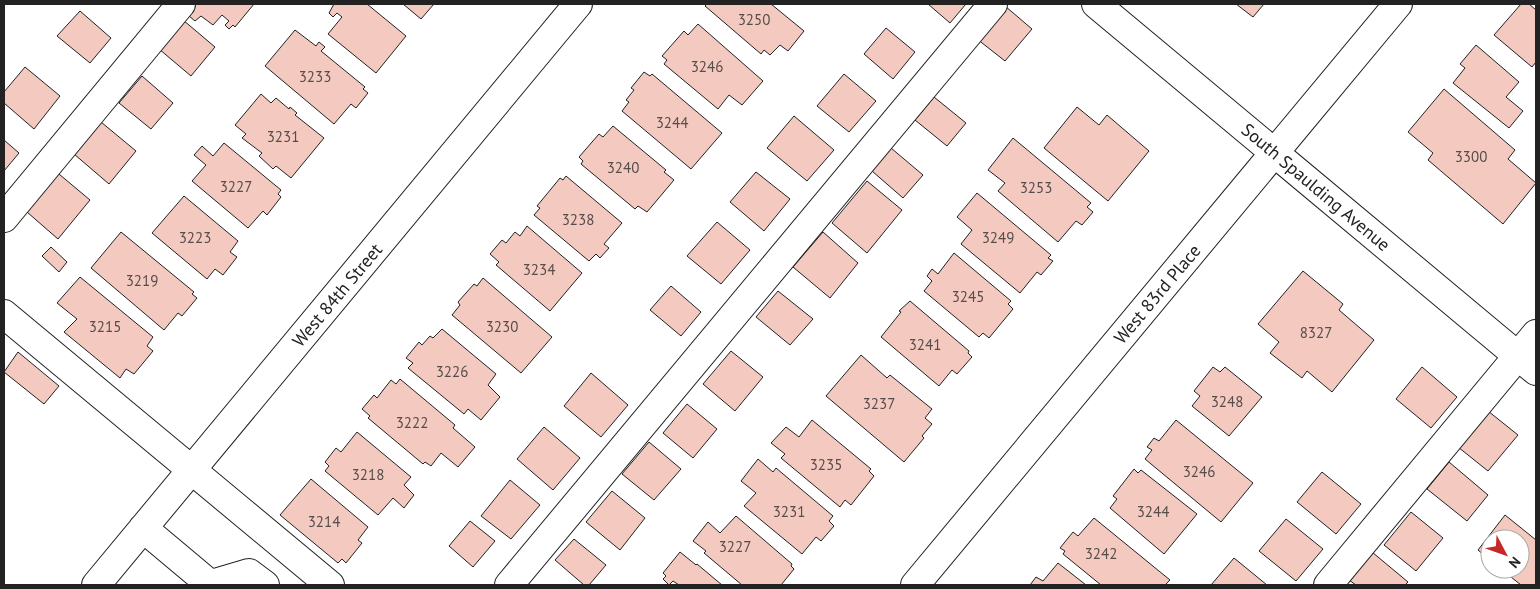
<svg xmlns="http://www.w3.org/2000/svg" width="1540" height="589" font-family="'PT Sans',sans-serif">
<rect width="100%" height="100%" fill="#fff"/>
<path fill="#f3c9c0" stroke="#222" d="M189,4H254L235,27L233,25L229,29L225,25L229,21L222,15L213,25L201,16L195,21L183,11Z
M334,4H367L406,36L376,73L328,34L342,17L337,13L333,17L329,13Z
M403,4H434L421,19Z
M707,4H771L804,31L788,51L780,45L770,55L764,50L761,54L705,6Z
M928,4H966L950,23Z
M1236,4H1264L1253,17Z
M1521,4H1529L1536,10V62L1532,67L1494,35Z
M1005,6L1032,29L1005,61L977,39Z
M80,11L111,38L90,63L57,36Z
M183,20L215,47L191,76L159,49Z
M698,24L763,81L742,105L729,95L718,109L664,64L667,60L662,56L684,31L688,35Z
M886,28L915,52L893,79L864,54Z
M295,30L316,46L319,42L325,47L321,51L365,87L363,89L368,93L356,108L351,104L334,124L265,66Z
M1476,45L1519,82L1506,97L1523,111L1509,128L1453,83L1465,68L1460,64Z
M25,67L60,96L34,129L4,103V92Z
M644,72L650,76L652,74L722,133L691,169L622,111L629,102L626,100L634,90L631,88Z
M844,74L876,101L849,132L817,106Z
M142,76L173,103L151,129L119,103Z
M1444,89L1515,150L1508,159L1536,183L1503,224L1428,160L1433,153L1408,132Z
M261,94L271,103L276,98L289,109L290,107L297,113L295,115L324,138L291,178L276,166L273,169L259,156L262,153L242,138L246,134L235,125Z
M934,97L966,123L947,146L915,120Z
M1077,107L1099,125L1107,115L1149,151L1108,201L1044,148Z
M794,116L834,150L807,181L767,148Z
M101,122L136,151L109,184L74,154Z
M613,126L666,170L664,172L674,180L647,212L638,206L635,209L581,164L583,161L579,157L599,134L603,137Z
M1013,138L1091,203L1087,207L1093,212L1082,225L1076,221L1058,242L998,191L1005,183L988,170Z
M4,140L19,153L4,171Z
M224,143L281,190L278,194L281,197L267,215L263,211L248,228L192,181L206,165L194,155L202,146L213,156Z
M891,148L923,175L903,198L872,171Z
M53,169L90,200L58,239L20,206Z
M756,172L790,199L764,231L730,202Z
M566,176L622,223L604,244L609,248L600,258L596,254L589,261L534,215L540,208L537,206L560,178L563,180Z
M867,181L902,210L867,253L832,223Z
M977,193L1051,255L1048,258L1053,261L1041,275L1037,272L1020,293L961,244L972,230L957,217Z
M184,196L238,241L230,252L237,257L223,275L215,269L207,279L152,233Z
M717,222L750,250L721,284L687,256Z
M527,226L582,273L550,311L496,265L499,262L490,254L502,240L506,243L515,232L520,236Z
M121,232L194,292L192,294L197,298L182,316L178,313L164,330L91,268Z
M823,232L858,263L830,298L793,267Z
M51,247L67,262L59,272L42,256Z
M954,253L1011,301L1008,304L1013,309L989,338L983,333L979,337L924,291L932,281L927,276L932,269L938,274Z
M1303,271L1343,304L1339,310L1374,340L1332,392L1307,371L1302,378L1270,353L1279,342L1258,324Z
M80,277L153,337L147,346L153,351L134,374L126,369L120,378L64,332L77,319L57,303Z
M483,278L552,337L521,373L452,315L460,305L458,302L474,284L477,286Z
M671,286L701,312L681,336L650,310Z
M778,291L813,319L790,345L756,317Z
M910,301L969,351L968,353L972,357L957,374L952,370L939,386L881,337L901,312L899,311Z
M442,329L496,374L488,385L500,397L481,420L468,409L464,414L408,368L413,363L406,358L419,342L422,345L430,336L433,338Z
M731,351L763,377L735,411L703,384Z
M18,352L59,386L44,404L4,372Z
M861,355L887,378L890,375L932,409L925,418L932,424L922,436L924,438L904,462L826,396Z
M1213,367L1220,372L1225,367L1262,397L1229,436L1192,406L1200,396L1194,391Z
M1422,367L1457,397L1431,428L1396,399Z
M591,373L628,405L601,437L564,406Z
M400,379L455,425L453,428L475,447L458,467L441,453L431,466L425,462L423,464L368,418L370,416L362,409L374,395L377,398L391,380L396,384Z
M687,404L717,429L693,458L663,433Z
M1488,411L1518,435L1488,471L1458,447Z
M812,420L871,469L869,471L874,476L851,505L845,500L840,507L781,458L785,454L771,443L786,427L799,437Z
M1176,420L1253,483L1221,522L1145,459L1152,450L1147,447L1154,438L1159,441Z
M544,427L580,458L553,490L517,459Z
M357,432L411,477L404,485L414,495L404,508L393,498L378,515L325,471L329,466L325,462L336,448L341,452Z
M649,442L681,469L654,500L622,474Z
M758,459L773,472L776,468L833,516L829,521L834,526L821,541L816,537L802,554L744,506L756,493L741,481Z
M1449,462L1488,495L1467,521L1427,489Z
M1134,469L1138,473L1141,470L1197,514L1164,554L1110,508L1117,499L1113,496Z
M1322,472L1361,504L1336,534L1297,502Z
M311,479L368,527L358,540L362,543L346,563L342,559L338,563L280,515Z
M510,480L540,505L511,539L481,516Z
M612,491L645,518L620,550L586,522Z
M1411,512L1443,538L1416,571L1384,545Z
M1505,515L1536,540V585H1521L1501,569H1520V539H1490V560L1478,550Z
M736,516L792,564L791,566L794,569L781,585H742L704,553L706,551L693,541L708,522L720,533Z
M1094,518L1170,580L1165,585H1101L1063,554L1065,551L1060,548L1073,532L1078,536Z
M1286,519L1323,549L1296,581L1259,551Z
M470,521L495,541L473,567L449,546Z
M574,539L606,565L589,585H584L555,560Z
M680,552L696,565L697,564L722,585H679L673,581L669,585L663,579L666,576L663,573Z
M1372,552L1408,582L1405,585H1356L1349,580Z
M1234,558L1267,585H1211Z
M1058,563L1086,585H1030L1036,577L1043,581Z"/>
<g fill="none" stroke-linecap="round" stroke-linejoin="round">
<g stroke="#222" stroke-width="30">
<path id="minor" d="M1096,4L1536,371
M4,218L181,4
M4,314L330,585
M143,528L211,585
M212,584L249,573L265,585
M96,585L578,4
M509,585L993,4
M915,585L1398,4
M1328,585L1536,334"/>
</g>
<use href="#minor" stroke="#fff" stroke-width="28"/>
</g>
<g text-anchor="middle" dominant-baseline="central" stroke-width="4" stroke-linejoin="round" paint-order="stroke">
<g font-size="15" fill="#564c4a">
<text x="754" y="19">3250</text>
<text x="707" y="66">3246</text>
<text x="315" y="76">3233</text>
<text x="672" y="122">3244</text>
<text x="283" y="136">3231</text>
<text x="1471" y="156">3300</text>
<text x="623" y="167">3240</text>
<text x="236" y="186">3227</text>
<text x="1036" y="187">3253</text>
<text x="578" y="219">3238</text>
<text x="195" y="237">3223</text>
<text x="998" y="237">3249</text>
<text x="539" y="269">3234</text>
<text x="142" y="280">3219</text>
<text x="968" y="296">3245</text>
<text x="105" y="326">3215</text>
<text x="502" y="326">3230</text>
<text x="1316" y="332">8327</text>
<text x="925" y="344">3241</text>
<text x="452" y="371">3226</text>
<text x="1227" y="401">3248</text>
<text x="879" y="403">3237</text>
<text x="412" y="422">3222</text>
<text x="826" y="464">3235</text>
<text x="1199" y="471">3246</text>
<text x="368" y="474">3218</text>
<text x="789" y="511">3231</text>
<text x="1153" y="511">3244</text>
<text x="324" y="521">3214</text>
<text x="735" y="546">3227</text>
<text x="1101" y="553">3242</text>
</g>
<g font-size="18" fill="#222" stroke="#fff">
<text transform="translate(1316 187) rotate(40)">South Spaulding Avenue</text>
<text transform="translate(1157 294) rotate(-50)">West 83rd Place</text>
<text transform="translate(337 295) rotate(-50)">West 84th Street</text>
</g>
</g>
<rect width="1540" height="589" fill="none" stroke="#222222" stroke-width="10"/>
<g transform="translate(1505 554) rotate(131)"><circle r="24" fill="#ffffff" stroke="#a7a7a7"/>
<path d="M0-4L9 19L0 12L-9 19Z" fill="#c62828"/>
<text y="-8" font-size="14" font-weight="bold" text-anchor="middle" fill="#222222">N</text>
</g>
</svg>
